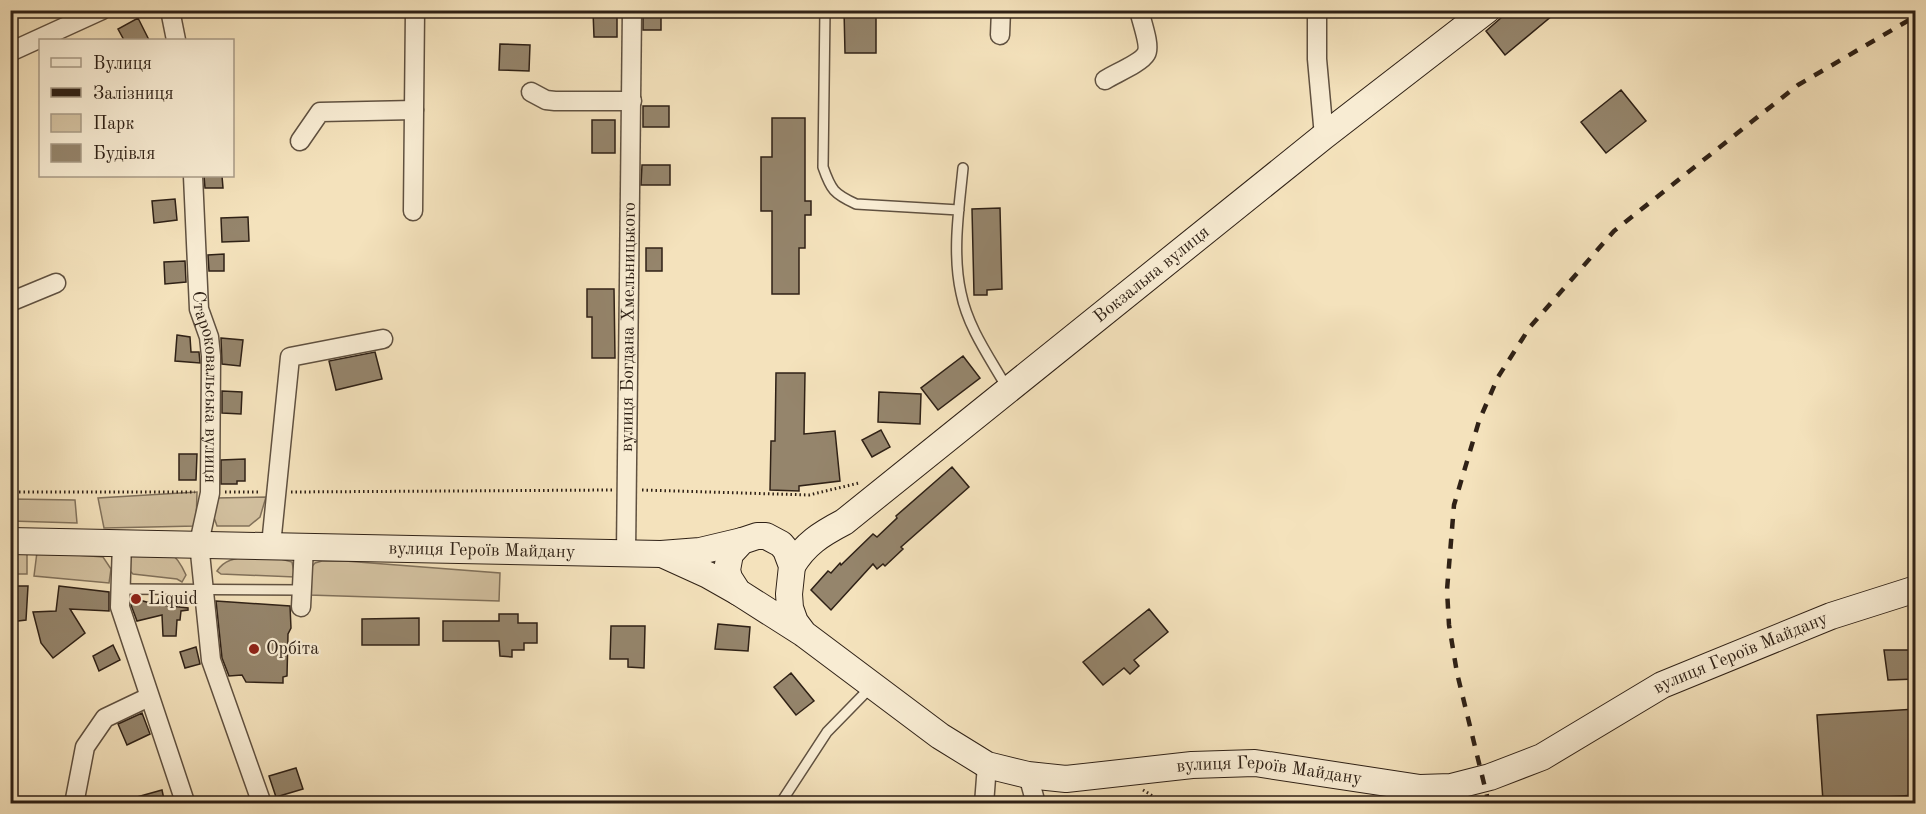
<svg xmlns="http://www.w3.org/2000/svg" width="1926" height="814" font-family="'Old Standard TT',serif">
<rect width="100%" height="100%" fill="#f4e2bc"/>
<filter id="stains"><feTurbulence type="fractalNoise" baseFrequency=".00333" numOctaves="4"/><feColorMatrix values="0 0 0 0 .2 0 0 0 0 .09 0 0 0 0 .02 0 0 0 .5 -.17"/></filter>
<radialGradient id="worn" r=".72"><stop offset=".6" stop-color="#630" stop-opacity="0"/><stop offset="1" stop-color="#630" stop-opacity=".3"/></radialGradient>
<path fill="#d3c1a0" stroke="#81715b" stroke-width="1.5" d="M197,492L196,526L104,528L98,498Z
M266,497L260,517L249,526H217L211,509L215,498Z
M11,499L75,500L77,523L11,521Z
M11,551H27V574H11Z
M134,551C164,551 172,544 186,575L182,582L177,579L133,574L125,566Z
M37,552L103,557L111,569L109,583L34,576Z
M248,557L281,559L292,562L295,577L221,574L217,571C224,560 235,558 248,557Z
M322,561H345L500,573L499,601L309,595L308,571L315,563Z"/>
<path fill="#95856c" stroke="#2f2116" stroke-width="1.5" d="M643,10H661V30H643Z
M844,10H876V53H845Z
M1510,10H1559L1505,55L1486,31Z
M593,11H617V37H594Z
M138,18L149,40H124L118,29Z
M500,44L530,45L529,71L499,70Z
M1621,90L1646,121L1606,153L1581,122Z
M643,106H669V127H643Z
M772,118H805V201H811V215H805V248H799V294H772V211H761V157H772Z
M592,120H615V153H592Z
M642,165H670V185H641Z
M204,176H222L223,188H205Z
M175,199L177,220L154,223L152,201Z
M1000,208L1002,289L987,290V295H974L972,209Z
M248,217L249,241L222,242L221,218Z
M646,248H662V271H646Z
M224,254V271H209L208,255Z
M185,261L186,282L165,284L164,262Z
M587,289H614L615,358H592V317H587Z
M177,335L190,337L191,352H199L200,363L175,361Z
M221,338L243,340L240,366L222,364Z
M375,352L382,379L336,390L329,361Z
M963,356L980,378L938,410L921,388Z
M776,373H805L804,434L835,431L840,481L799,486V491L770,490L771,441H775Z
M222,391L242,392L241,414L222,413Z
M879,392L921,394L920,424L878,422Z
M881,430L890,447L872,457L862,440Z
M179,454H197L196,480H179Z
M245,459V481H237V484H221V460Z
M952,467L969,487L901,547L903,549L885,566L883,564L877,569L873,564L831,610L811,590L828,571L831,573L840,563L841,565L873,534L877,537L897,518L896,516Z
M10,586H28L26,620L10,622Z
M59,586L109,592V611L70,609L85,633L53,658L41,643L33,612L56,611Z
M132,598L154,604L188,608V610L181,611L180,620H177L176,636H163L162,615L137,621L131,605Z
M216,601L290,606L291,628L288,634L287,676L283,677V683L246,682L242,675L229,676L222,658Z
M1149,609L1168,632L1134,660L1139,666L1130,674L1124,668L1103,685L1083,662Z
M499,614H518V623H537V643H524V650H512V657L500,656L499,641H443V621H499Z
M419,618V645H362V619Z
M718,624L750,627L748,651L715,649Z
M611,626H645L644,668L628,667V659H610Z
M113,645L120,660L99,671L93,656Z
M196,647L200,664L185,668L180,652Z
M1884,650H1916V679L1888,680Z
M791,673L814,701L796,715L774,687Z
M1916,709V795L1823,801L1817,715Z
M142,713L150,734L127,745L118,724Z
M296,768L303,789L276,797L269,776Z
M162,790L165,804H127L126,800Z"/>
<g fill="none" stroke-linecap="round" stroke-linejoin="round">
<g stroke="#605140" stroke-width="12">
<path id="lane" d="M825,10L823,167C831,190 834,194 856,204L959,210
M963,168C959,209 952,253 961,293C968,328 990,358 1007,388
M120,589L302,590
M780,804L827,732L871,687"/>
</g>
<g stroke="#605140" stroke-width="21">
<g id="street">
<path d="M170,10L176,40"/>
<path d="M1317,10V59L1324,136"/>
<path d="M1000,35L1001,10"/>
<path d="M10,52L102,10"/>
<path d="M1105,80C1114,74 1141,63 1146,54C1151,46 1141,20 1139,10"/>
<path d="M531,92L546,100L555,101H632"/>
<path d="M300,141L320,112L414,110"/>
<path id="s1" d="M193,176L199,309L209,337L211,356L210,493L199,543L211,660L262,804"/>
<path d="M413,211L415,10"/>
<path d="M10,302L56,283"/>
<path d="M122,542L120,607L185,802"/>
<path d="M271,545L290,357L383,339"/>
<path id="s2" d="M626,553L632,10"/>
<path d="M301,607L304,546"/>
<path d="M1028,775L1036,804"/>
<path d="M74,804L85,747L105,718L149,697"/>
<path d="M984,804L987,765"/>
</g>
</g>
<g stroke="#2f2116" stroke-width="28">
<g id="secondary">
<path id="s3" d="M10,541L661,554L700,551L742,541"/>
<path d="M664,555L708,575L738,592"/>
<path id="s4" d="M792,566C805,544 821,534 844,522L1324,136L1487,10"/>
<path id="s5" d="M804,634L795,622L790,608L789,594L792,566L786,550L781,544L766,536H757L742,541L730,554L727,570L729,578L738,592L804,634L940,736L987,765L1028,775L1066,779L1192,765L1255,763L1420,788L1451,787L1490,777L1542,757L1662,685L1831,616L1916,589"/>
</g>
</g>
<path stroke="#2f2116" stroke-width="3" stroke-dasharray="1.5 3" stroke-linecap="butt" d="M642,490L809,495L859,483
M10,492H195
M225,492H261
M291,492L612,490
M1143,790L1166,804"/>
<use href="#lane" stroke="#f8ecd3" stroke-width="9"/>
<use href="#street" stroke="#f8ecd3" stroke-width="18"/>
<use href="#secondary" stroke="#f8ecd3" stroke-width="26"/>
<path stroke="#2f2116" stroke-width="4.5" stroke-dasharray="10 10" stroke-linecap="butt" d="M1489,804L1457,673L1449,625L1447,590L1454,505L1479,421L1498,377L1530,327L1614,231L1798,85L1916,16"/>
</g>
<g fill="#8f2418" stroke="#f8ecd3" stroke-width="2">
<circle cx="136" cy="599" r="6"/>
<circle cx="254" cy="649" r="6"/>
</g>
<g text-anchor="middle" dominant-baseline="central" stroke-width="4.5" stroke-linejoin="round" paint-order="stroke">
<g font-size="18" fill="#2f2116" stroke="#f8ecd3">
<text stroke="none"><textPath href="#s4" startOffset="464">Вокзальна вулиця</textPath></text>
<text stroke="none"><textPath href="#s2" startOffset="226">вулиця Богдана Хмельницького</textPath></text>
<text stroke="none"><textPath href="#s1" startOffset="212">Староковальська вулиця</textPath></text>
<text stroke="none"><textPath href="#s3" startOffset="472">вулиця Героїв Майдану</textPath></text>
<text stroke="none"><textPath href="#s5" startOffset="1290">вулиця Героїв Майдану</textPath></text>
<text stroke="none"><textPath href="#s5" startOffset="786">вулиця Героїв Майдану</textPath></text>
</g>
<g font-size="18" fill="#2f2116" stroke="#f8ecd3" text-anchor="start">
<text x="148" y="599">Liquid</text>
<text x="266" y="649">Орбіта</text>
</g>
</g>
<rect width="1926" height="814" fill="none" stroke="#f4e2bc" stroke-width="36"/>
<rect x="12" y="12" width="1902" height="790" fill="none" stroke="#2f2116" stroke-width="3"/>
<rect x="18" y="18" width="1890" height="778" fill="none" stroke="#2f2116" stroke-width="1.5"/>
<rect x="39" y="39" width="195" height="138" fill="#f8ecd3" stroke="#a89b87" stroke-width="1.5"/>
<rect x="51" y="58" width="30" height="9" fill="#f8ecd3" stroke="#a89b87" stroke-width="1.5"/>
<text x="93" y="69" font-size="18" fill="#2f2116">Вулиця</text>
<rect x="51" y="88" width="30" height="9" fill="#2f2116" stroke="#a89b87" stroke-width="1.5"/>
<text x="93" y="99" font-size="18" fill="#2f2116">Залізниця</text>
<rect x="51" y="114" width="30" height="18" fill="#d3c1a0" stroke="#a89b87" stroke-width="1.5"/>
<text x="93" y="129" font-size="18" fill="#2f2116">Парк</text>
<rect x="51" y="144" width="30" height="18" fill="#95856c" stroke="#a89b87" stroke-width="1.5"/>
<text x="93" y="159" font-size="18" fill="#2f2116">Будівля</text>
<rect width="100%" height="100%" filter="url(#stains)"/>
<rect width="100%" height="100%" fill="url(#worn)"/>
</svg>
